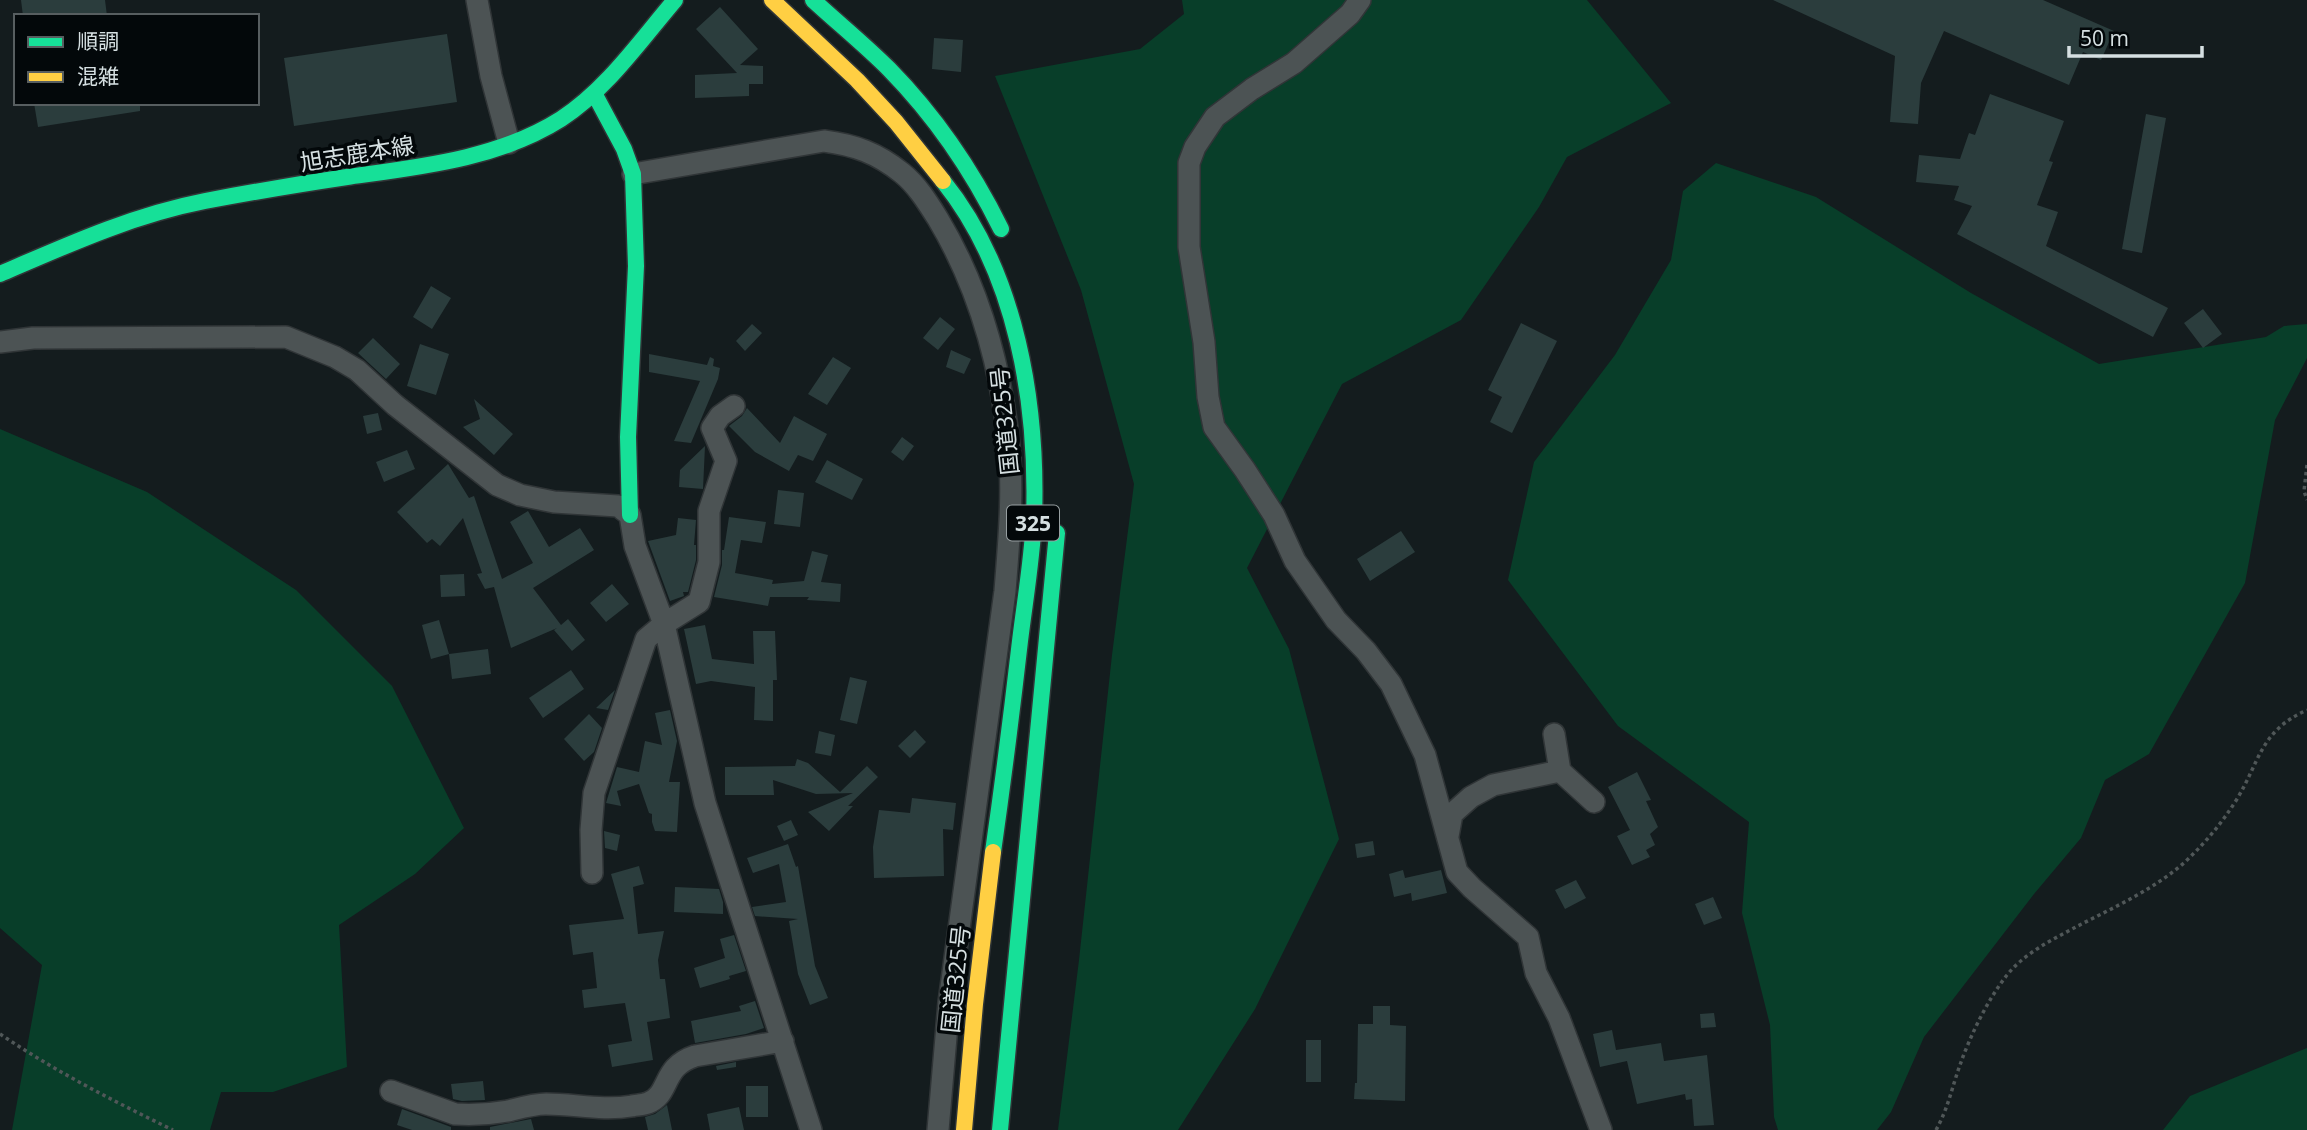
<svg xmlns="http://www.w3.org/2000/svg" width="2307" height="1130" font-family="'Open Sans','Noto Sans JP',sans-serif">
<rect width="100%" height="100%" fill="#141c1e"/>
<path fill="#083e29" d="M1182,0H1587L1671,103L1567,157L1539,207L1461,320L1342,384L1247,568L1289,649L1339,839L1255,1009L1178,1130H1058L1079,960L1112,655L1134,484L1081,290L995,76L1140,49L1184,14Z
M1716,163L1816,197L1971,293L2099,364L2266,337L2284,326L2307,324V358L2275,420L2245,583L2149,754L2105,780L2081,838L2034,894L1924,1037L1891,1112L1877,1130H1778L1774,1117L1770,1025L1742,913L1749,822L1618,726L1508,580L1534,462L1615,355L1671,260L1683,191Z
M0,429L147,492L296,590L392,686L464,828L415,874L339,925L347,1067L273,1092H221L210,1130H12L42,965L0,928Z
M2307,1048V1130H2163L2190,1096Z"/>
<path fill="#2b3d3d" d="M21,0H105L107,16H23Z
M1773,0H2043L2114,31L2101,60L2083,52L2069,85L1944,31L1921,83L1918,124L1890,122L1895,56Z
M720,7L758,49L740,65L763,66V84H749V96L695,98V75L737,73L696,29Z
M447,34L457,102L294,126L284,58Z
M934,38L963,40L961,72L932,69Z
M1990,94L2064,121L2049,161L2053,162L2037,205L2058,212L2046,246L2168,308L2153,337L1957,234L1972,206L1954,200L1959,186L1916,182L1919,155L1960,159L1969,133L1975,135Z
M34,103H140V111L38,127Z
M2146,114L2166,118L2142,253L2122,249Z
M431,286L451,298L432,329L413,317Z
M2203,309L2222,334L2203,348L2184,323Z
M940,317L955,329L938,350L923,338Z
M1521,323L1557,341L1512,433L1490,422L1502,397L1488,390Z
M752,324L762,333L745,351L736,341Z
M373,338L400,364L386,379L358,353Z
M420,344L449,354L436,395L407,386Z
M951,350L971,359L964,374L946,367Z
M649,354L707,365L710,357L714,359L713,366L720,368L718,379L691,443L674,441L700,381L649,372Z
M833,357L851,368L827,405L808,394Z
M474,399L513,434L494,455L463,427L480,419Z
M747,408L780,443L794,416L827,434L813,461L798,455L789,471L755,452L729,426L742,416Z
M378,413L382,430L367,434L363,416Z
M902,437L914,446L903,461L891,452Z
M705,446L703,489L679,487L680,470Z
M407,450L415,469L384,482L376,462Z
M827,460L863,479L852,500L815,482Z
M448,464L469,498L474,496L502,579L533,563L510,522L528,511L549,547L580,528L594,550L533,588L561,625L568,619L585,640L572,651L554,630L557,628L511,648L494,587L485,589L477,574L482,573L463,518L440,546L432,539L427,543L397,512Z
M778,490L804,493L800,527L774,524Z
M729,517L766,522L762,543L741,540L735,573L773,580L772,584L804,581L812,551L828,555L821,582L841,584L840,602L807,600L809,597H770L768,606L714,597L722,565V550H724Z
M678,518L696,520L694,545H696V560L688,592H683L684,596L670,601L648,541L676,535Z
M1401,531L1415,552L1370,581L1357,559Z
M464,574L465,596L441,597L440,575Z
M612,584L629,604L606,622L590,603Z
M439,620L449,654L431,659L422,625Z
M705,625L712,659L754,664L753,631H775L777,680H773V721L754,720L755,687L711,681L696,684L684,629Z
M488,649L491,674L452,679L449,654Z
M571,670L584,689L543,718L529,698Z
M850,677L867,681L857,724L840,720Z
M615,690L608,710L596,708Z
M670,710L677,741L669,782H680L677,832L655,831L652,822V814L649,813L639,784L617,791L621,806L606,803L617,767L639,772L645,741L662,745L655,713Z
M589,714L602,728L594,752L584,761L564,739Z
M915,730L926,742L910,758L898,746Z
M819,731L835,735L831,756L815,753Z
M797,759L808,763L840,792L867,766L878,777L848,806H853L829,831L808,812L853,793L816,794L773,780L774,795H725V767L795,766Z
M1637,772L1651,800L1646,801L1658,827L1650,834L1655,845L1646,850L1650,857L1632,865L1617,836L1630,830L1608,787Z
M912,798L956,803L953,830L943,829L944,876L874,878L873,847L879,810L910,813Z
M791,820L798,835L784,841L777,826Z
M604,831L620,835L617,851L605,848Z
M1373,841L1375,855L1357,858L1355,844Z
M788,844L796,867L798,866L815,966L828,998L810,1005L798,974L789,921L798,919L755,916L752,907L786,902L779,864L753,873L747,858Z
M639,866L644,884L633,887L638,934L664,931L658,960L660,979H665L670,1018L647,1022L653,1060L612,1067L608,1045L632,1041L625,1003L584,1008L582,990L597,988L593,952L573,955L569,925L624,919L611,874Z
M1403,870L1405,878L1441,870L1447,893L1412,901L1411,893L1394,897L1389,874Z
M1576,880L1586,898L1565,909L1555,890Z
M675,887L719,889L723,902V914L674,912Z
M1713,897L1722,918L1704,925L1695,904Z
M734,935L746,971L729,976L730,979L700,988L694,968L725,958L720,939Z
M755,1001L764,1028L746,1034L695,1043L691,1021L741,1011L739,1006Z
M1373,1006H1390V1025L1406,1026L1405,1101L1354,1099L1355,1083H1357L1358,1024H1373Z
M1714,1013L1716,1027L1701,1028L1700,1014Z
M1612,1030L1616,1050L1661,1043L1664,1061L1707,1055L1714,1125L1694,1126L1692,1099L1686,1100L1685,1094L1637,1104L1627,1061L1600,1067L1593,1034Z
M1306,1040H1321V1082H1306Z
M736,1062V1067L717,1070L716,1066Z
M483,1081L485,1100L462,1101L453,1099L451,1084Z
M746,1086H768V1117H746Z
M667,1105L672,1130H648L645,1117L655,1114Z
M739,1107L744,1130H710L707,1114Z
M402,1109L451,1127V1130H412L397,1125Z
M531,1119L534,1130H490V1127Z"/>
<g fill="none" stroke-linecap="round" stroke-linejoin="round">
<g stroke="#303537" stroke-width="24">
<path id="street" d="M477,0L491,76L509,143
M1360,0L1350,14L1294,63L1252,89L1215,117L1195,147L1189,163V247L1204,342L1208,397L1214,427L1245,470L1274,515L1295,561L1336,620L1366,651L1391,684L1425,755L1457,872L1472,888L1528,937L1536,973L1559,1018L1601,1130
M633,174L824,141C855,145 877,153 902,173C917,185 928,203 938,219C977,284 999,361 1008,436C1014,488 1009,540 1005,591L949,1002L938,1130
M0,342L33,338L286,337L335,357L357,370L395,405L497,485L520,495L554,502L618,506L630,515L635,546L664,624L705,803L811,1130
M1554,734L1560,771L1594,802
M1448,836L1452,814L1471,797L1493,785L1560,771
M592,873L591,830L594,793L646,639L664,624L699,602L709,562V511L726,461L712,428L720,416L734,406
M391,1091L455,1114C472,1115 491,1114 508,1111C520,1108 534,1104 546,1104C575,1104 602,1111 632,1106C636,1105 643,1105 648,1103C671,1094 661,1067 695,1056L783,1041"/>
</g>
<g stroke="#303537" stroke-width="19">
<path id="fast" d="M813,0C838,23 865,45 889,69C936,117 972,170 1001,229
M594,93L624,149L633,174L636,266L628,437L630,515
M943,181C1017,273 1038,404 1034,519C1032,560 1025,600 1020,641C1012,711 1003,782 993,852
M0,274C67,245 133,215 205,201C252,192 300,184 347,177C419,167 498,159 561,119C607,89 640,41 675,0
M1000,1130L1057,533"/>
</g>
<g stroke="#303537" stroke-width="19">
<path id="slow" d="M772,0L857,80L896,122L943,181
M964,1130L975,1004L993,852"/>
</g>
<path stroke="#505758" stroke-width="3.5" stroke-dasharray="3.5 3.5" stroke-linecap="butt" d="M2307,465L2304,491L2307,500
M0,1034C55,1071 113,1101 173,1130
M1936,1130C1948,1109 1952,1087 1960,1065C1970,1036 1988,999 2007,975C2024,954 2048,942 2072,929C2110,909 2154,890 2186,861C2206,842 2222,823 2237,799C2260,761 2260,731 2307,710"/>
<use href="#street" stroke="#4c5354" stroke-width="21"/>
<use href="#fast" stroke="#16e098" stroke-width="16"/>
<use href="#slow" stroke="#ffcf43" stroke-width="16"/>
</g>
<g text-anchor="middle" dominant-baseline="central" stroke-width="7" stroke-linejoin="round" paint-order="stroke">
<rect fill="#03080a" stroke="#979fa1" stroke-width="2" x="1007" y="505.5" width="52" height="35" rx="5"/>
<g font-size="21" font-weight="bold" fill="#d6e0e2">
<text x="1033" y="523">325</text>
</g>
<g font-size="23" fill="#d6e0e2" stroke="#03080a">
<text transform="translate(357 153) rotate(-9)">旭志鹿本線</text>
<text transform="translate(1004 421) rotate(-96)">国道325号</text>
<text transform="translate(955 979) rotate(-84)">国道325号</text>
</g>
</g>
<rect x="14" y="14" width="245" height="91" fill="#03080a" stroke="#575e60" stroke-width="2"/>
<rect x="28" y="37" width="35" height="10" fill="#16e098" stroke="#575e60" stroke-width="2"/>
<text x="77" y="49" font-size="21" fill="#d6e0e2">順調</text>
<rect x="28" y="72" width="35" height="10" fill="#ffcf43" stroke="#575e60" stroke-width="2"/>
<text x="77" y="84" font-size="21" fill="#d6e0e2">混雑</text>
<path d="M2069 46v10h133v-10" fill="none" stroke="#d6e0e2" stroke-width="3.5"/>
<text x="2080" y="46" font-size="21" fill="#d6e0e2" stroke="#03080a" stroke-width="5" paint-order="stroke">50 m</text>
</svg>
